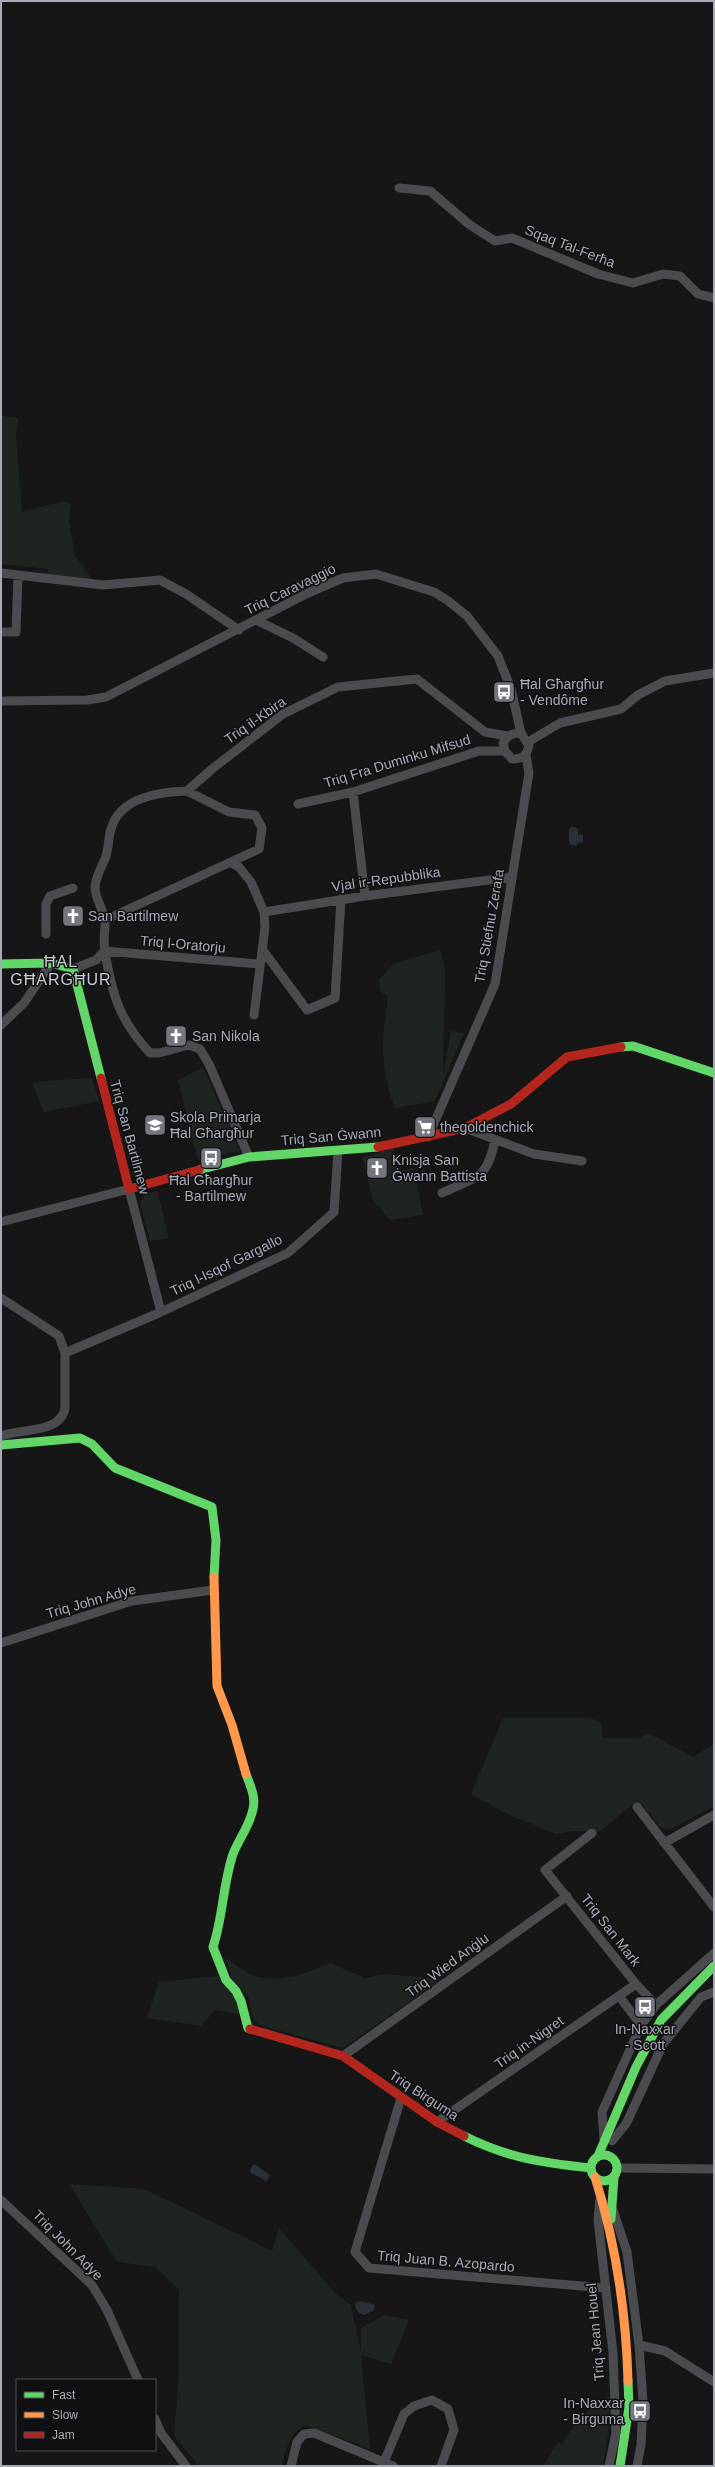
<svg xmlns="http://www.w3.org/2000/svg" width="715" height="2467" font-family="Helvetica,sans-serif">
<rect width="100%" height="100%" fill="#161616"/>
<path fill="#1e2520" d="M1,416L18,418L16,437L22,512L64,501L71,504L69,521L75,556L93,580L47,575L49,569L1,564Z
M440,950L445,970L443,1076L451,1031L464,1033L435,1101L395,1108C379,1067 382,1039 388,997L380,991L379,980L393,964Z
M203,1067L240,1151L198,1160L178,1080Z
M92,1078L99,1101L44,1112L32,1082Z
M393,1149L398,1171L414,1168L423,1215L390,1220L372,1199L362,1157Z
M157,1191L169,1238L150,1241L140,1203L145,1194Z
M503,1718H591L602,1724V1737L606,1738H639L648,1733L693,1757L714,1744V1806L671,1829L661,1828L642,1805H632L599,1832L573,1831L556,1834L509,1815L471,1794Z
M225,1958C235,1964 247,1974 258,1977C283,1983 307,1973 330,1963L365,1978L385,1974L442,1979L343,2048L259,2025L253,2019L248,1996L233,1981Z
M218,1976L234,1992L240,2014L214,2010L202,2026L147,2018L159,1982Z
M69,2184L145,2189L272,2251L279,2228L336,2294L351,2305L361,2352V2328L384,2315L409,2320L391,2364L361,2355L370,2449L306,2425C289,2433 286,2449 282,2466H199L174,2436L179,2375V2290L155,2267L117,2262Z
M610,2395L608,2436L603,2466H543L558,2442L562,2444L579,2418Z"/>
<path fill="#293038" d="M572,826L578,829V835H583V843L578,842L576,846L569,844V830Z
M254,2164L270,2175L266,2181L251,2173L250,2169Z
M360,2301L375,2305L373,2311L364,2315L359,2313L355,2307L356,2303Z"/>
<g fill="none" stroke-linecap="round" stroke-linejoin="round">
<path stroke="#4a4b4f" stroke-width="9" d="M399,188L430,191L470,225L495,241L512,238L598,274L633,283L663,274L680,276L698,294L714,298
M1,573L103,585L160,580L186,594L239,630
M258,621L293,638L323,657
M1,632H16L18,576
M1,701L87,700L106,697L308,593L343,578L376,574L434,592L447,600L467,616L498,656L511,689L521,733L529,746C526,756 523,759 512,759L505,751L503,743C508,735 512,733 521,733
M528,742L560,723L621,709L638,695L665,681L714,673
M353,792L365,896
M298,804L353,792L479,751H505
M232,863L239,867L251,882L264,912L265,927L254,1015
M264,912L365,896L512,877
M105,920L259,849L262,828L255,815L229,812L187,791
M46,934V904L50,896L73,888
M262,949L307,1010L335,998L341,899
M104,951L260,964
M73,969L96,960L104,951
M1,1025L24,1003L51,963
M465,1128L534,1154L582,1161
M428,1137L495,984L529,773L526,755
M249,1157L209,1064L200,1049L189,1045L159,1053H150C120,1021 112,995 105,952C103,943 105,932 105,922C104,910 95,899 95,887C96,876 101,868 105,859C109,849 108,838 111,829C120,797 159,792 187,791L212,769L283,714L338,687L417,679L485,732L507,736
M442,1193C477,1176 487,1180 495,1140
M1,1222L129,1189L161,1312
M1,1298L59,1336L65,1353V1408C61,1434 20,1428 1,1436
M65,1353L161,1312L288,1253L334,1212L338,1151
M1,1643L132,1601L213,1590
M637,1807L714,1907
M592,1833L545,1870L636,1984L656,2005
M664,1843L714,1815
M619,1996L641,2025
M343,2056L567,1896
M401,2098L355,2252L369,2268L606,2288
M437,2122L636,1984
M604,2139L602,2112L641,2025L656,2005L714,1953
M612,2141L626,2124L663,2044L701,1997L714,1992
M618,2168L714,2169
M600,2199L598,2220L613,2353L616,2433L609,2466
M1,2200L92,2285L107,2310L138,2380
M613,2210L627,2252L639,2345L643,2402L641,2445L637,2466
M639,2345L665,2351L714,2382
M155,2419L161,2433L186,2466
M384,2462L404,2414L414,2406L432,2400L448,2409L454,2430L441,2466
M291,2466L297,2442L304,2434L314,2433L393,2466"/>
<path stroke="#63d668" stroke-width="9" d="M1,964L51,963L73,969L101,1078
M621,1047L633,1046L714,1073
M199,1170L249,1157L378,1147
M1,1445L80,1438L92,1444L115,1468L212,1507L216,1540L214,1577
M246,1774C250,1785 256,1797 253,1809C250,1825 239,1839 233,1854C223,1884 223,1917 213,1947L226,1980L236,1991L241,2001L248,2028L250,2029
M464,2136C508,2158 543,2163 591,2168
M591 2168a13 13 0 1 1 26 0a13 13 0 1 1-26 0Z
M598,2156L636,2067L661,2020L714,1966
M611,2219L614,2177
M620,2466L629,2407L628,2381"/>
<path stroke="#ff974d" stroke-width="9" d="M214,1577L217,1686L232,1725L246,1774
M595,2177C616,2244 626,2310 628,2381"/>
<path stroke="#b3261e" stroke-width="9" d="M101,1078L129,1189L199,1170
M378,1147L465,1128L511,1104L567,1057L621,1047
M250,2029L343,2056L437,2122L464,2136"/>
</g>
<defs>
<g id="bus-square" transform="scale(1.15)"><rect x="-9" y="-9" width="18" height="18" rx="4" fill="#74777f" stroke="#101012"/><path d="M-5-6H5V4H4V6H2V4H-2V6H-4V4H-5ZM-3.5-4V0h7V-4ZM-3.5 1.2v1.5H-2V1.2ZM2 1.2v1.5H3.5V1.2Z" fill="#fff"/></g>
<g id="church-square" transform="scale(1.15)"><rect x="-9" y="-9" width="18" height="18" rx="4" fill="#74777f" stroke="#101012"/><path d="M-1.2-6h2.4v3.5h3.3v2.4h-3.3V6h-2.4V-.1h-3.3v-2.4h3.3Z" fill="#fff"/></g>
<g id="school-square" transform="scale(1.15)"><rect x="-9" y="-9" width="18" height="18" rx="4" fill="#74777f" stroke="#101012"/><path d="M0-5L7-2L0 1L-7-2ZM-4 1L0 2.5L4 1V4Q0 6-4 4Z" fill="#fff"/></g>
<g id="supermarket-square" transform="scale(1.15)"><rect x="-9" y="-9" width="18" height="18" rx="4" fill="#74777f" stroke="#101012"/><path d="M-6-5.5h2.5l.6 2H6L4.5 2H-2.5L-4.4-4H-6ZM-1.5 3.2a1.3 1.3 0 1 0 .1 0ZM3 3.2a1.3 1.3 0 1 0 .1 0Z" fill="#fff"/></g>
</defs>
<g fill-rule="evenodd">
<use href="#bus-square" x="504" y="692"/>
<use href="#church-square" x="73" y="916"/>
<use href="#church-square" x="176" y="1036"/>
<use href="#school-square" x="155" y="1125"/>
<use href="#supermarket-square" x="425" y="1127"/>
<use href="#bus-square" x="211" y="1158"/>
<use href="#church-square" x="377" y="1168"/>
<use href="#bus-square" x="645" y="2007"/>
<use href="#bus-square" x="640" y="2411"/>
</g>
<g text-anchor="middle" dominant-baseline="central" stroke-width="3" stroke-linejoin="round" paint-order="stroke">
<g font-size="14" fill="#a7abb7" stroke="#101012">
<text transform="translate(570 246) rotate(21)">Sqaq Tal-Ferħa</text>
<text transform="translate(290 589) rotate(-26)">Triq Caravaggio</text>
<text transform="translate(255 720) rotate(-35)">Triq il-Kbira</text>
<text transform="translate(397 761) rotate(-17)">Triq Fra Duminku Mifsud</text>
<text transform="translate(386 879) rotate(-8)">Vjal ir-Repubblika</text>
<text transform="translate(489 926) rotate(-80)">Triq Stiefnu Zerafa</text>
<text transform="translate(183 944) rotate(5)">Triq l-Oratorju</text>
<text transform="translate(331 1136) rotate(-5)">Triq San Ġwann</text>
<text transform="translate(130 1137) rotate(75)">Triq San Bartilmew</text>
<text transform="translate(226 1265) rotate(-26)">Triq l-Isqof Gargallo</text>
<text transform="translate(91 1601) rotate(-16)">Triq John Adye</text>
<text transform="translate(611 1930) rotate(52)">Triq San Mark</text>
<text transform="translate(447 1965) rotate(-36)">Triq Wied Anġlu</text>
<text transform="translate(529 2042) rotate(-35)">Triq in-Nigret</text>
<text transform="translate(424 2095) rotate(33)">Triq Birguma</text>
<text transform="translate(68 2245) rotate(45)">Triq John Adye</text>
<text transform="translate(446 2261) rotate(5)">Triq Juan B. Azopardo</text>
<text transform="translate(595 2332) rotate(-95)">Triq Jean Houel</text>
</g>
<g font-size="14" fill="#a7abb7" stroke="#101012" text-anchor="start">
<text x="520" y="684">Ħal Għargħur<tspan x="520" dy="16">- Vendôme</tspan></text>
<text x="88" y="916">San Bartilmew</text>
<text x="192" y="1036">San Nikola</text>
<text x="170" y="1117">Skola Primarja<tspan x="170" dy="16">Ħal Għargħur</tspan></text>
<text x="440" y="1127">thegoldenchick</text>
<text x="392" y="1160">Knisja San<tspan x="392" dy="16">Ġwann Battista</tspan></text>
<text x="211" y="1180" text-anchor="middle">Ħal Għargħur<tspan x="211" dy="16">- Bartilmew</tspan></text>
<text x="645" y="2029" text-anchor="middle">In-Naxxar<tspan x="645" dy="16">- Scott</tspan></text>
<text x="624" y="2403" text-anchor="end">In-Naxxar<tspan x="624" dy="16">- Birguma</tspan></text>
</g>
<g font-size="16" letter-spacing="1" fill="#c8cad3" stroke="#101012">
<text x="61" y="961">ĦAL<tspan x="61" dy="18">GĦARGĦUR</tspan></text>
</g>
</g>
<rect width="715" height="2467" fill="none" stroke="#a7abb7" stroke-width="4"/>
<rect x="16" y="2379" width="140" height="72" fill="#101012" stroke="#4c4e54"/>
<rect x="24" y="2392" width="20" height="6" fill="#63d668" stroke="#4c4e54"/>
<text x="52" y="2399" font-size="12" fill="#a7abb7">Fast</text>
<rect x="24" y="2412" width="20" height="6" fill="#ff974d" stroke="#4c4e54"/>
<text x="52" y="2419" font-size="12" fill="#a7abb7">Slow</text>
<rect x="24" y="2432" width="20" height="6" fill="#b3261e" stroke="#4c4e54"/>
<text x="52" y="2439" font-size="12" fill="#a7abb7">Jam</text>
</svg>
